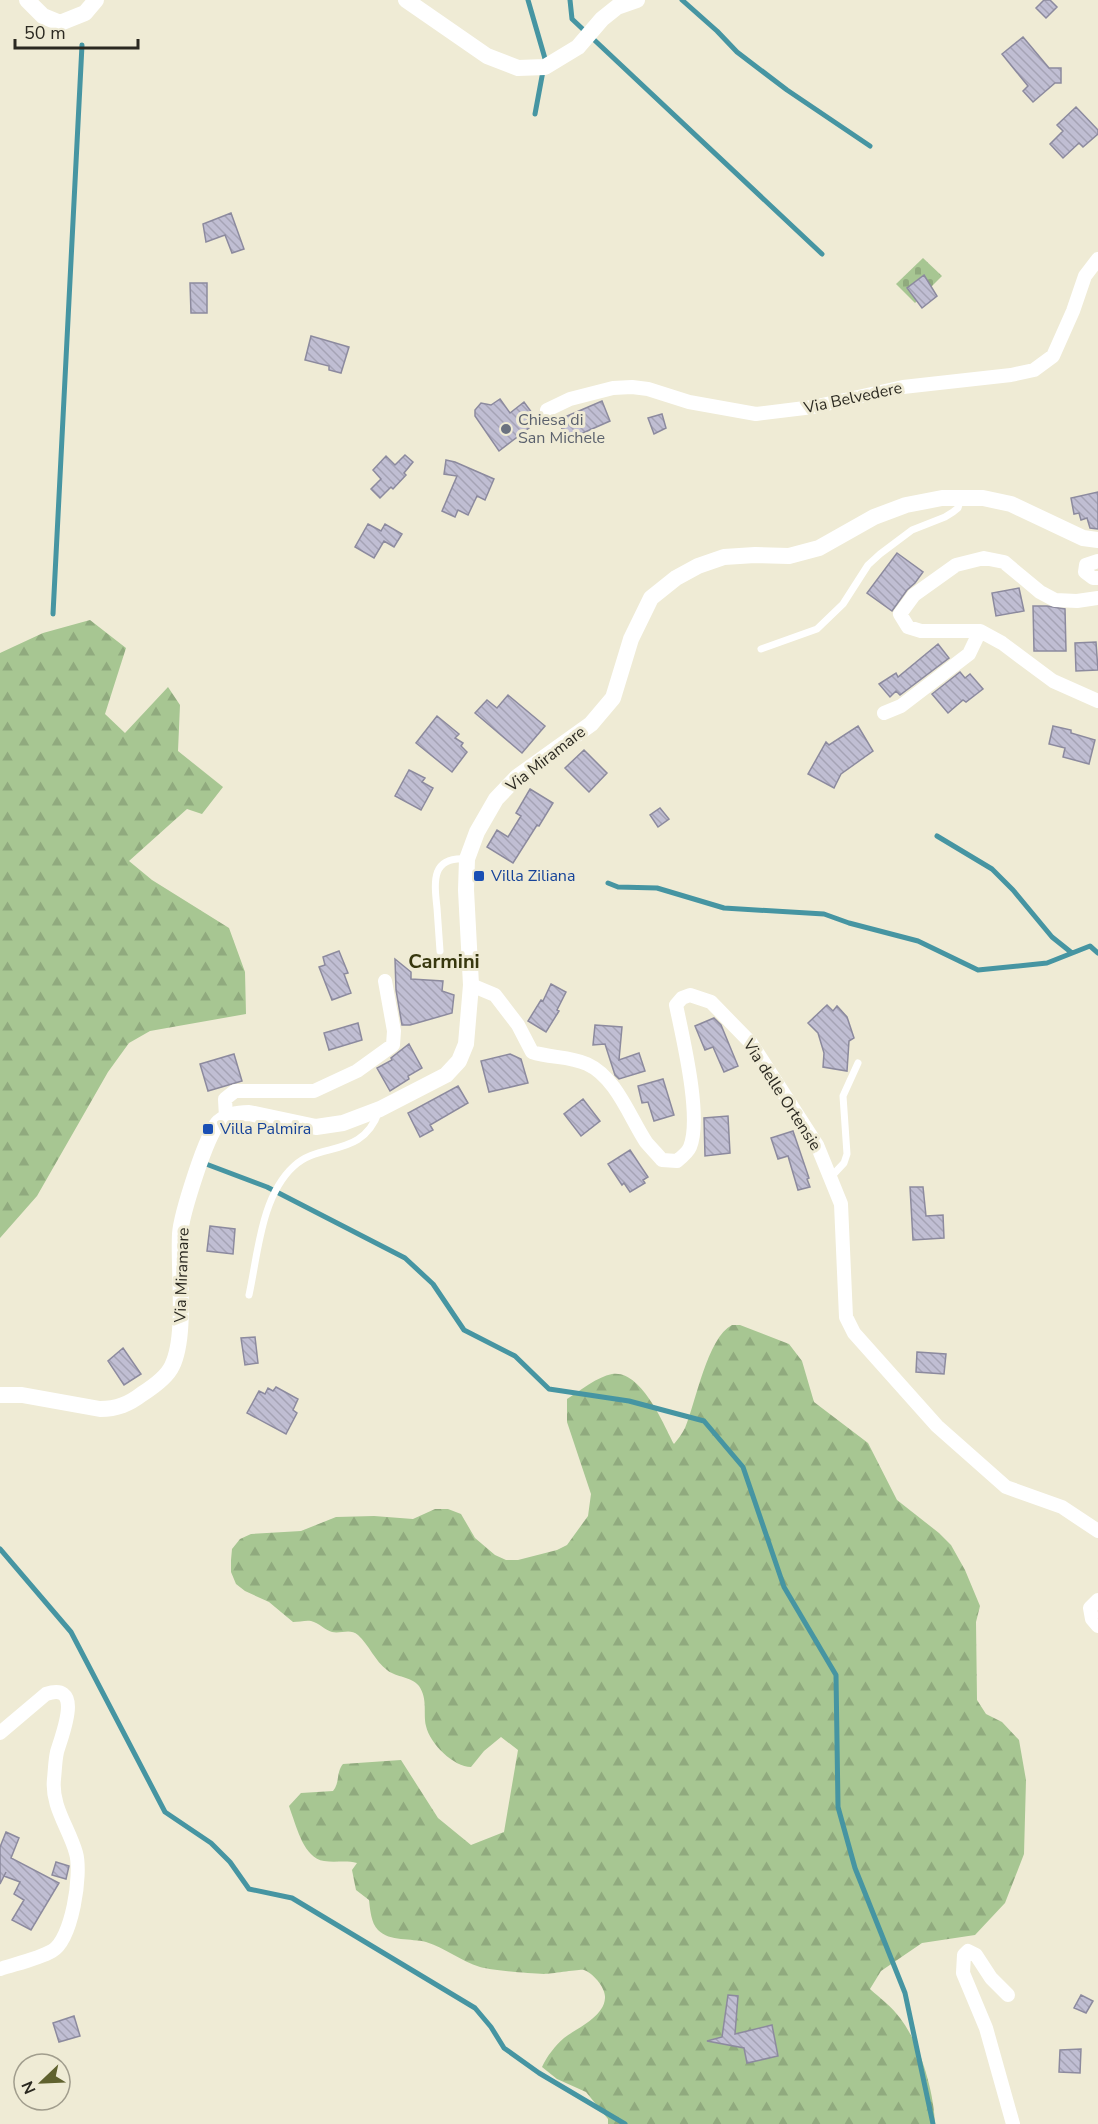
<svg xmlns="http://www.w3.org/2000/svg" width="1098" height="2124" font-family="'Nunito Sans',sans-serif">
<defs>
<pattern id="forest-firs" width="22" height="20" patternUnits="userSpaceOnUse" patternTransform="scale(1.5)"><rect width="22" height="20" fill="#a7c692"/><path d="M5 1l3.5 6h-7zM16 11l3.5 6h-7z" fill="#90aa7e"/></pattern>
<pattern id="cemetery-stones" width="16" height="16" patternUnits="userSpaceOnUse" patternTransform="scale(1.5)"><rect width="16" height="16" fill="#a7c692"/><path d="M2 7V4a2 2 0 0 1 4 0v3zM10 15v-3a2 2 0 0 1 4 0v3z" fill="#90aa7e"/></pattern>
<pattern id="building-back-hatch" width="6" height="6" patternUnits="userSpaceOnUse" patternTransform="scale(1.5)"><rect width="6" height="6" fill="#c0bed3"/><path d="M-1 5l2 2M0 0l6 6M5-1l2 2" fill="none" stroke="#a5a3b5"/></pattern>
</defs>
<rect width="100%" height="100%" fill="#efebd5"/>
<path fill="url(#forest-firs)" d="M90,620L126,648L105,714L125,733L168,687L180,705L178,751L223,787L202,814L187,809L129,861L152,880L229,928L245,972L246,1014L150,1031L129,1043L108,1072L37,1196L0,1238V653L43,633Z
M732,1325H740L789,1344L802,1361L814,1402L868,1443L897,1500L939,1533L951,1545L965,1570L980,1606L976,1622L977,1700L986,1714L1002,1722L1019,1740L1026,1780L1024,1854L1005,1903L975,1935L922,1943L881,1971L870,1989C880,1998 892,2007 900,2018C920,2044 934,2091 935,2124H608V2119L586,2092L557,2079L542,2067C547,2056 555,2046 564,2038C577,2028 604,2017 605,1998C606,1988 593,1973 584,1970C580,1969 552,1974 544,1974C528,1973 495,1971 480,1967C461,1961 445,1948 426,1942C411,1938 390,1942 378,1930C371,1923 370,1909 369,1900L356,1890L352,1870L357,1863C346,1860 335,1863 324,1861C304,1858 297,1828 291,1812L289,1806L301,1793L333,1791C340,1783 336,1772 343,1764L401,1760L438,1818L471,1845L504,1832L518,1750L501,1737L484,1751L471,1767C454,1767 430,1744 426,1726C423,1713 428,1699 419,1686C411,1676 397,1678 387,1670C375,1661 369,1645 358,1635C350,1628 341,1634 332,1632C325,1630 319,1623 311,1621C306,1620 299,1622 293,1622L269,1602L245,1591L236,1584L231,1572V1560L232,1549L240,1539L251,1534L301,1531L336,1517L374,1516L413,1519L435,1509H448L461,1514L475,1538L495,1555L506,1560H518L557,1550L567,1545L588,1516L591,1494L567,1422V1399C581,1390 597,1377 612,1374C641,1369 664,1425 674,1444C678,1439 682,1434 685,1428C696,1402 707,1338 732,1325Z"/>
<path fill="url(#cemetery-stones)" d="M923,258L942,276L915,303L896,284Z"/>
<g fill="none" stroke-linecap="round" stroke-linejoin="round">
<path stroke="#4695a2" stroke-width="5" d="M528,0L546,62
M570,0L572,19L822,254
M682,0L717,31L737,52L787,90L870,146
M535,114L543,71
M53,614L82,45
M937,836L992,869L1013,890L1052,937L1072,953
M608,883L618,887L657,888L724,908L824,914L849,923L918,941L978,970L1047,963L1090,946L1098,953
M206,1164L267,1187L405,1258L433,1284L464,1330L515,1356L549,1389L629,1401L704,1421L743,1467L784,1587L836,1675L838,1807L855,1868L905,1993L933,2124
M0,1549L71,1632L165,1812L211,1843L230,1862L249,1889L292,1898L475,2008L491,2027L504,2048L539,2073L625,2124"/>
</g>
<path fill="url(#building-back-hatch)" stroke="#8c8a9e" stroke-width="1.5" d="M1044,0H1050L1057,7L1046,18L1036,8Z
M1023,37L1049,68H1061V83H1055L1033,102L1023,91L1028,86L1002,54Z
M1076,107L1098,130V134L1083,147L1079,143L1063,158L1050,144L1063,131L1057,125Z
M231,213L244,249L232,253L225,235L206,242L203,224Z
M924,275L937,296L922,308L907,288Z
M190,283H207V313H191Z
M311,336L349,347L341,373L329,370V366L305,360Z
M500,399L510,413L524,402L538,421L499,451L475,416V410L481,403L491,405Z
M602,401L610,421L567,440L558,420Z
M662,414L666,428L654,434L648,418Z
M405,455L413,462L404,473L406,475L393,489L391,487L380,498L371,489L381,479L373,470L386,456L395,465Z
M446,460L455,462L494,479L485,500L477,496L468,515L458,510L455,517L442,511L457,476L444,474Z
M1098,492V529L1090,528L1087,518L1081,520L1079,513L1074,514L1071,498Z
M368,524L381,531L385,524L402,534L394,547L384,541L374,558L355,547Z
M897,553L923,572L915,583L907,590L892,611L867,593Z
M1019,588L1024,611L996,616L992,593Z
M1033,606H1047L1065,609L1066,651H1034Z
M1096,642L1098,670L1076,671L1075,643Z
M938,644L949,658L900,695L896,691L890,697L879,684L896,673L898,677Z
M960,672L965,678L970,674L983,689L966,702L963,700L948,713L932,694Z
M508,695L545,726L522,753L475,713L487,700L497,708Z
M437,716L459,734L455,738L463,743L461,746L467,752L452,772L416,743Z
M858,726L873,751L841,774L834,788L808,774L826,742L829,745Z
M1053,726L1071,730V733L1095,740L1089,764L1063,757L1065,748L1049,744Z
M584,750L607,773L589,792L565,768Z
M409,770L425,778L422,782L433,788L421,810L395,796Z
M530,789L553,803L539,826L537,825L513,863L487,847L497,830L508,837L521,816L516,813Z
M660,808L669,819L658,827L650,815Z
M339,951L348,973L344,974L351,993L332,1000L319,967L325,965L323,957Z
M395,959L411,972V979L443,981L442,991L454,995L452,1013L410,1025H402L396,990Z
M551,984L566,992L557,1010L559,1011L546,1032L528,1021L541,1000L543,1001Z
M827,1005L833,1011L837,1006L847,1017L854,1038L849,1041L847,1071L823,1067L824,1053L818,1033L808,1023Z
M714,1018L721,1025L738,1066L724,1072L713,1047L705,1050L695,1026Z
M358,1023L362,1040L329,1050L324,1033Z
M595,1025L622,1027L619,1060L639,1053L645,1071L619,1079L615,1075L605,1044L593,1045Z
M409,1044L422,1068L408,1076L409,1079L390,1091L377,1068L392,1060L391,1058Z
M234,1054L242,1081L208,1091L200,1064Z
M510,1054L521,1059L528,1083L489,1092L481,1061Z
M663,1079L674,1115L654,1121L648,1102L642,1103L638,1086Z
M458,1086L468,1103L430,1125L433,1130L420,1137L408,1113Z
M583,1099L600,1121L581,1136L564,1114Z
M728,1116L730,1153L705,1156L704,1118Z
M793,1131L809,1178L807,1179L810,1187L798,1190L788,1156L778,1159L771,1138Z
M630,1150L648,1177L643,1180L645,1183L630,1192L624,1183L622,1185L608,1164Z
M910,1187H923L926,1216L943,1215L944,1238L913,1240Z
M210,1226L235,1229L233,1254L207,1251Z
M255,1337L258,1363L245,1365L241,1338Z
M123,1348L141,1374L124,1385L108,1361Z
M917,1352L946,1354L944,1374L916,1372Z
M276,1387L298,1399L293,1410L297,1413L286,1434L247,1413L259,1391L265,1394L268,1388L273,1391Z
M6,1832L19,1838L11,1858L59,1883L31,1930L12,1920L24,1900L14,1894L20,1882L4,1876L6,1872L0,1884V1847Z
M56,1862L69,1866L66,1879L52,1875Z
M728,1995L738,1996L735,2034L772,2025L778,2056L747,2063L744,2048L707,2041L722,2037Z
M1081,1995L1093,2001L1086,2013L1074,2008Z
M74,2016L80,2036L59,2042L53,2023Z
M1081,2049L1080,2073L1059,2072L1060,2050Z"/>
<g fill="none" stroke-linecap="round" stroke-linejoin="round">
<path stroke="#fff" stroke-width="7" d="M761,649L817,629L843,604L868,565L880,554L912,530L945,517L953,512L958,508L961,498
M440,951C439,936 438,922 437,908C434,881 431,856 467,859
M830,1178L844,1163L847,1154L843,1096L858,1063
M249,1295C258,1254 261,1196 294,1166C320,1141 362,1159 379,1111"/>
<path stroke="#fff" stroke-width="14" d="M547,410L570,399L613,388L632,387L648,389L689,402L756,414L813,407L903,387L1011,375L1034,370L1053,356L1073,311L1085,276L1098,259
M1098,561L1086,565L1085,572L1093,578H1098
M1098,598L1077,601L1055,600L1040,592L1004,562L984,558L956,565L914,595L900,614L908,627L921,631H980L1002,643L1053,681L1098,701
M884,713L901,706L969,654L980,631
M471,985L495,995L518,1025L532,1052C550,1058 570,1056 587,1064C616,1077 630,1118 646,1142C651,1148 657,1154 662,1160L677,1161C682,1157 688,1152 690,1147C702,1117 683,1039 676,1005L682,998L690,995L711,1002L751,1043L817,1145L841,1204L846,1317L854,1333L937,1426L1006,1487L1062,1507L1098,1531
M226,1117L225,1099L235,1091H314L357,1071L393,1045L394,1031L385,981
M1098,1600L1090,1608L1092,1619L1098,1626
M0,1733L46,1694C85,1681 61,1737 57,1752C55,1761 55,1770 54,1779C51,1806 69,1828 76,1853C82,1874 72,1940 52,1951C38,1959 15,1964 0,1969
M1008,1995L991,1978L976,1955L968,1951L964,1955L963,1973L986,2028L1013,2124"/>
<path stroke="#fff" stroke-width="16" d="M27,0L43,16L60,23L85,13L96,0
M406,0L487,56L518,68L545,67L578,47L602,19L617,7L637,0
M0,1395H22L100,1409C117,1409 129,1404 142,1394C153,1387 167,1377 172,1366C187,1336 178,1270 180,1234C181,1216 207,1132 219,1122C227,1115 239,1113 249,1113L316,1127L343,1123L380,1109L446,1075L459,1061L466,1044L471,985L466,890L467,859L477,832L496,799L517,777L591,724L613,698L631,639L651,598L676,578L698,566L724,557L755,555L789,556L819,548L874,517L906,505L942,498H983L1011,504L1083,538L1098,540"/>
</g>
<circle fill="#6b7280" stroke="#efebd5" stroke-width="2" cx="506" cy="429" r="6"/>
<g fill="#1a4fb4" stroke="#efebd5" stroke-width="2">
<rect x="473" y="870" width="12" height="12" rx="3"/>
<rect x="202" y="1123" width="12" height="12" rx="3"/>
</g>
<g text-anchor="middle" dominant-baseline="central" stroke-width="6" stroke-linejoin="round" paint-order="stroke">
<g font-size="16" fill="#2b2921" stroke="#efebd5">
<text transform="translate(853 398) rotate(-12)">Via Belvedere</text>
<text transform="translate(546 759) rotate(-38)">Via Miramare</text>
<text transform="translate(782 1095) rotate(57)">Via delle Ortensie</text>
<text transform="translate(182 1275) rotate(-88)">Via Miramare</text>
</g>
<g font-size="16" fill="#5b616d" stroke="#efebd5" text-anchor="start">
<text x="518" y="420">Chiesa di<tspan x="518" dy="18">San Michele</tspan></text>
</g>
<g font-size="16" fill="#164399" stroke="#efebd5" text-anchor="start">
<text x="491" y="876">Villa Ziliana</text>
<text x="220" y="1129">Villa Palmira</text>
</g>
<g font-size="20" font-weight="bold" fill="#37370e" stroke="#efebd5">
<text x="444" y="961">Carmini</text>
</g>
</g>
<g transform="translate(42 2082) rotate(247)"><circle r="28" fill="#efebd5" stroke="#a19d8d" stroke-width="1.5"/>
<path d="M0-4.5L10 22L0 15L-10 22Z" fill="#60622f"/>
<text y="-9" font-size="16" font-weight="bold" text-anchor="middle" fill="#2b2921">N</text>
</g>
<path d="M15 39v9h123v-9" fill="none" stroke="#2b2921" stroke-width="3"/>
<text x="24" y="39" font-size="18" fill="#2b2921" stroke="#efebd5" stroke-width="4.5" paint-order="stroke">50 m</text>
</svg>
